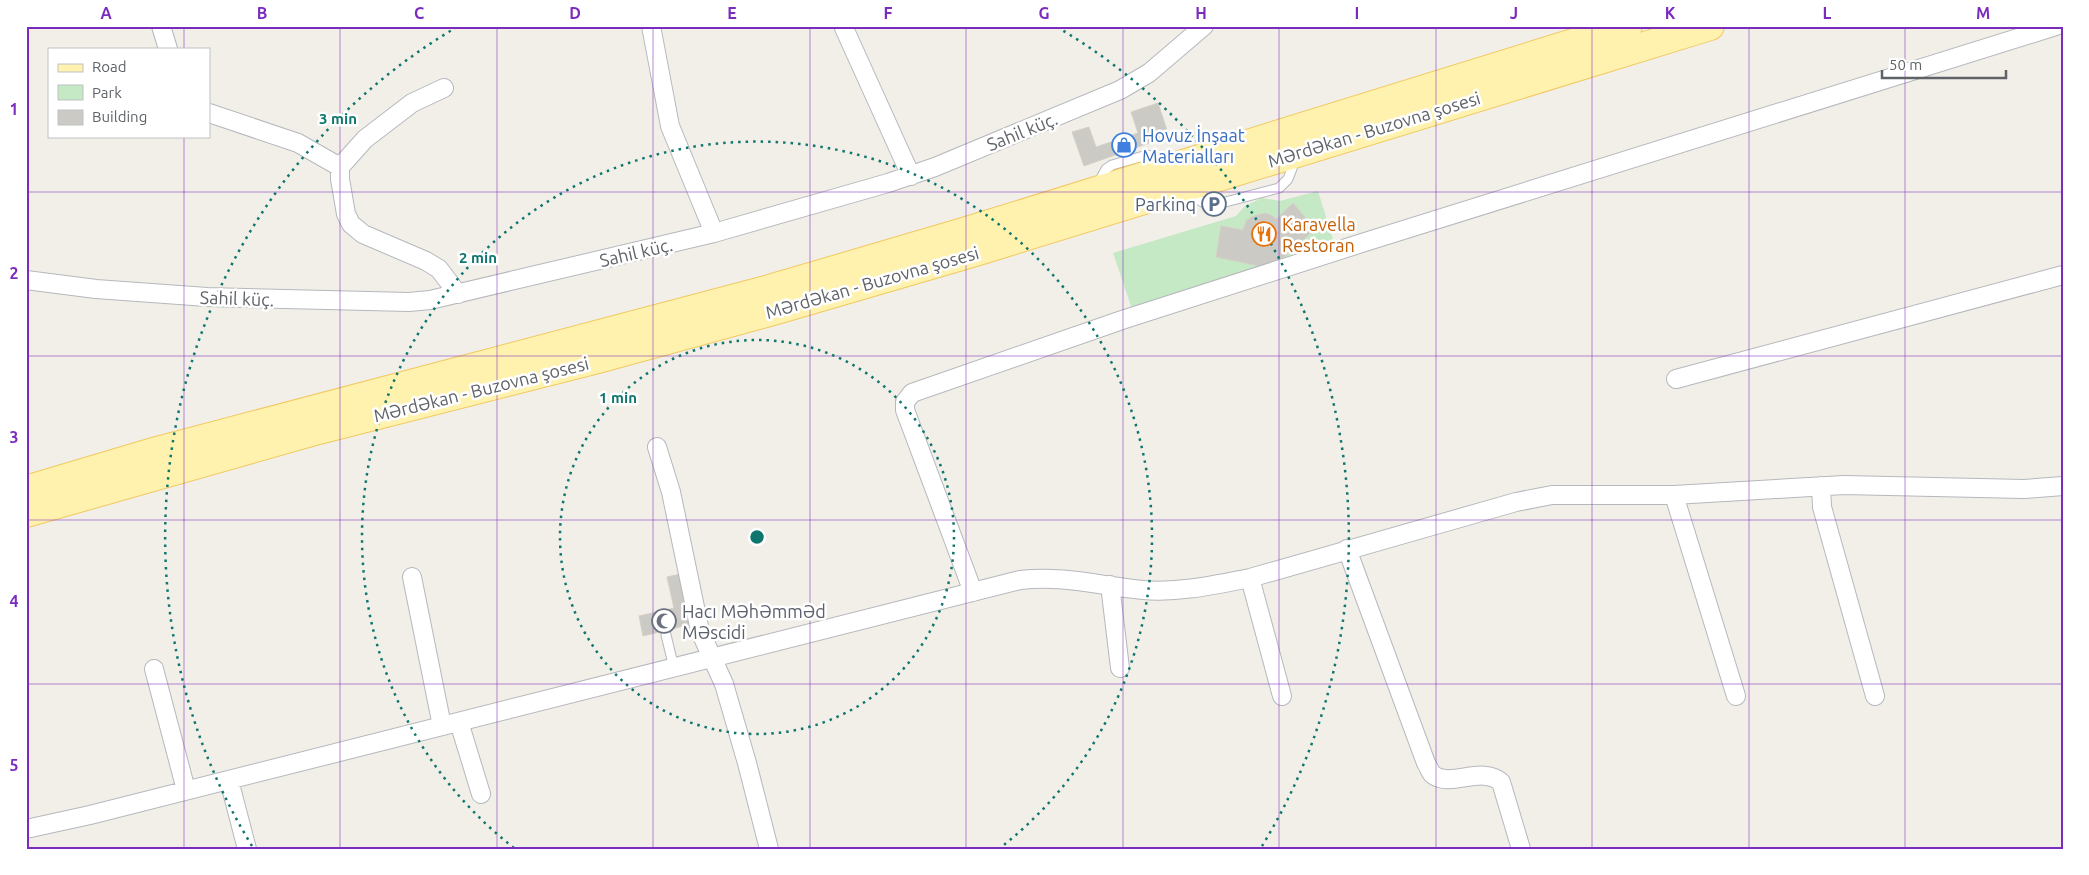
<svg xmlns="http://www.w3.org/2000/svg" width="2089" height="875" font-family="Ubuntu,sans-serif">
<rect width="100%" height="100%" fill="#f1efe8"/>
<path fill="#c5e8c5" d="M1318,191L1335,246L1132,309L1113,253L1236,216L1245,206L1262,198L1280,201Z"/>
<path fill="#cccac5" stroke="#d6d1c6" d="M1158,103L1169,136L1084,166L1072,132L1089,127L1096,147L1138,133L1131,112Z
M1293,203L1315,229L1282,259L1259,266L1216,257L1221,226L1243,230L1246,221L1251,217L1265,213L1271,215L1276,219Z
M680,574L692,624L643,636L639,616L674,608L667,577Z"/>
<g fill="none" stroke-linecap="round" stroke-linejoin="round">
<g stroke="#b5b8bc" stroke-width="11">
<path id="service" d="M1098,184L1106,169L1112,165L1147,155L1151,156L1163,166
M1186,193L1210,206L1279,188L1288,179L1296,158
M666,635L674,668"/>
</g>
<g stroke="#b5b8bc" stroke-width="20">
<path id="minor" d="M161,26L168,49
M651,26L670,126L714,233
M844,28L911,176
M444,88L412,103L365,139L340,167V179L346,214L351,224L363,234L426,261L439,269L458,294
M209,113L298,143L340,167
M26,280L96,289L207,297L409,302L430,300L714,233L888,183L935,167L1120,90L1149,73L1204,26
M1676,379L2063,275
M657,447L671,492L700,631L724,684L747,763L769,849
M1821,486L1822,507L1875,696
M1674,495L1736,696
M1347,549L1426,763C1428,766 1430,771 1432,774C1450,789 1481,765 1501,782L1521,849
M412,577L442,726
M1250,578L1282,696
M1110,585L1120,668
M973,592L905,410V402L912,393L1122,320L1365,242L2056,26
M154,669L186,790
M459,722L481,794
M229,780L247,849
M26,829L90,815L1020,580C1066,575 1099,586 1143,590C1179,593 1214,585 1250,578L1516,502L1552,495H1674L1844,485L2024,489L2063,486"/>
</g>
<g stroke="#f2c960" stroke-width="30">
<path id="primary" d="M26,490L157,451L766,290L967,231L1628,26
M26,513L311,432L598,359L773,311L975,252L1710,26"/>
</g>
<use href="#service" stroke="#fff" stroke-width="9"/>
<use href="#minor" stroke="#fff" stroke-width="18"/>
<use href="#primary" stroke="#fff2af" stroke-width="28"/>
</g>
<path fill="none" stroke="#7b2cbf" stroke-width="1" stroke-opacity="0.55" d="M184,26V49M340,26V849M497,26V849M653,26V849M810,26V849M966,26V849M1123,26V849M1279,26V849M1436,26V849M1592,26V849M1749,26V849M1905,26V849M184,136V849M26,192H2063M26,356H2063M26,520H2063M26,684H2063"/>
<g fill="none" stroke="#0f766e" stroke-width="2.5" stroke-dasharray="2.5 5">
<circle cx="757" cy="537" r="197"/>
<path d="M514 848A395 395 0 1 1 1000 848"/>
<path d="M252 846A592 592 0 0 1 457 27M1057 27A592 592 0 0 1 1262 846"/>
</g>
<defs>
<g id="shop-ring" transform="scale(1.25)"><circle r="9.5" fill="#fff" stroke="#3f7fe0" stroke-width="1.5"/><path d="M-5-2.5h2.3a2.7 3.5 0 0 1 5.4 0H5L5.5 6h-11ZM-1.5-2.5h3a1.5 2.3 0 0 0-3 0Z" fill="#3f7fe0"/></g>
<g id="parking-ring" transform="scale(1.25)"><circle r="9.5" fill="#fff" stroke="#5c6f8a" stroke-width="1.5"/><path d="M-3.5-5.5H1a3.5 3.5 0 0 1 0 7H-1V5.5H-3.5ZM-1-3.4V-.6H.8a1.4 1.4 0 0 0 0-2.8Z" fill="#5c6f8a"/></g>
<g id="restaurant-ring" transform="scale(1.25)"><circle r="9.5" fill="#fff" stroke="#e8710a" stroke-width="1.5"/><path d="M-5-6h1v4h1v-4h1v4h1v-4h1v5L-1.5 .5V6h-2V.5L-5-1ZM5-6V6H3V1.5H1.5Q1.5-4 5-6Z" fill="#e8710a"/></g>
<g id="mosque-ring" transform="scale(1.25)"><circle r="9.5" fill="#fff" stroke="#6b7280" stroke-width="1.5"/><path d="M3.5-4.9A6 6 0 1 0 3.5 4.9A5 5 0 1 1 3.5-4.9Z" fill="#6b7280"/></g>
</defs>
<g fill-rule="evenodd">
<use href="#shop-ring" x="1124" y="145"/>
<use href="#parking-ring" x="1214" y="204"/>
<use href="#restaurant-ring" x="1264" y="234"/>
<use href="#mosque-ring" x="664" y="621"/>
</g>
<g text-anchor="middle" dominant-baseline="central" stroke-width="5" stroke-linejoin="round" paint-order="stroke">
<g font-size="18" fill="#5f6368" stroke="#fff">
<text transform="translate(1374 129) rotate(-17)">Mərdəkan - Buzovna şosesi</text>
<text transform="translate(1022 131) rotate(-22)">Sahil küç.</text>
<text transform="translate(636 252) rotate(-13)">Sahil küç.</text>
<text transform="translate(872 282) rotate(-16)">Mərdəkan - Buzovna şosesi</text>
<text transform="translate(237 298) rotate(2)">Sahil küç.</text>
<text transform="translate(481 389) rotate(-14)">Mərdəkan - Buzovna şosesi</text>
</g>
<g font-size="18" fill="#366cbe" stroke="#fff" text-anchor="start">
<text x="1142" y="135">Hovuz İnşaat<tspan x="1142" dy="21">Materialları</tspan></text>
</g>
<g font-size="18" fill="#4e5e75" stroke="#fff" text-anchor="end">
<text x="1196" y="204">Parkinq</text>
</g>
<g font-size="18" fill="#c56008" stroke="#fff" text-anchor="start">
<text x="1282" y="224">Karavella<tspan x="1282" dy="21">Restoran</tspan></text>
</g>
<g font-size="18" fill="#5b616d" stroke="#fff" text-anchor="start">
<text x="682" y="611">Hacı Məhəmməd<tspan x="682" dy="21">Məscidi</tspan></text>
</g>
</g>
<circle cx="757" cy="537" r="8" fill="#0f766e" stroke="#fff" stroke-width="2.5"/>
<g font-size="15" text-anchor="middle" font-weight="bold" fill="#0f766e" stroke="#fff" stroke-width="5" stroke-linejoin="round" paint-order="stroke">
<text x="338" y="124">3 min</text>
<text x="478" y="263">2 min</text>
<text x="618" y="403">1 min</text>
</g>
<rect width="2089" height="875" fill="none" stroke="#ffffff" stroke-width="55"/>
<rect x="48" y="48" width="162" height="90" fill="#ffffff" stroke="#bfc1c3"/>
<rect x="58" y="64" width="25" height="8" fill="#fff2af" stroke="#bfc1c3"/>
<text x="92" y="72" font-size="15" fill="#5f6368">Road</text>
<rect x="58" y="85" width="25" height="15" fill="#c5e8c5" stroke="#bfc1c3"/>
<text x="92" y="98" font-size="15" fill="#5f6368">Park</text>
<rect x="58" y="110" width="25" height="15" fill="#cccac5" stroke="#bfc1c3"/>
<text x="92" y="122" font-size="15" fill="#5f6368">Building</text>
<path d="M1882 70v8h124v-8" fill="none" stroke="#5f6368" stroke-width="2.5"/>
<text x="1889" y="70" font-size="15" fill="#5f6368" stroke="#ffffff" stroke-width="4" paint-order="stroke">50 m</text>
<rect x="28" y="28" width="2034" height="820" fill="none" stroke="#7b2cbf" stroke-width="2"/>
<g font-size="16" text-anchor="middle" font-weight="bold" fill="#7b2cbf">
<text x="106" y="19">A</text>
<text x="262" y="19">B</text>
<text x="419" y="19">C</text>
<text x="575" y="19">D</text>
<text x="732" y="19">E</text>
<text x="888" y="19">F</text>
<text x="1044" y="19">G</text>
<text x="1201" y="19">H</text>
<text x="1357" y="19">I</text>
<text x="1514" y="19">J</text>
<text x="1670" y="19">K</text>
<text x="1827" y="19">L</text>
<text x="1983" y="19">M</text>
<text x="14" y="115">1</text>
<text x="14" y="279">2</text>
<text x="14" y="443">3</text>
<text x="14" y="607">4</text>
<text x="14" y="771">5</text>
</g>
</svg>
